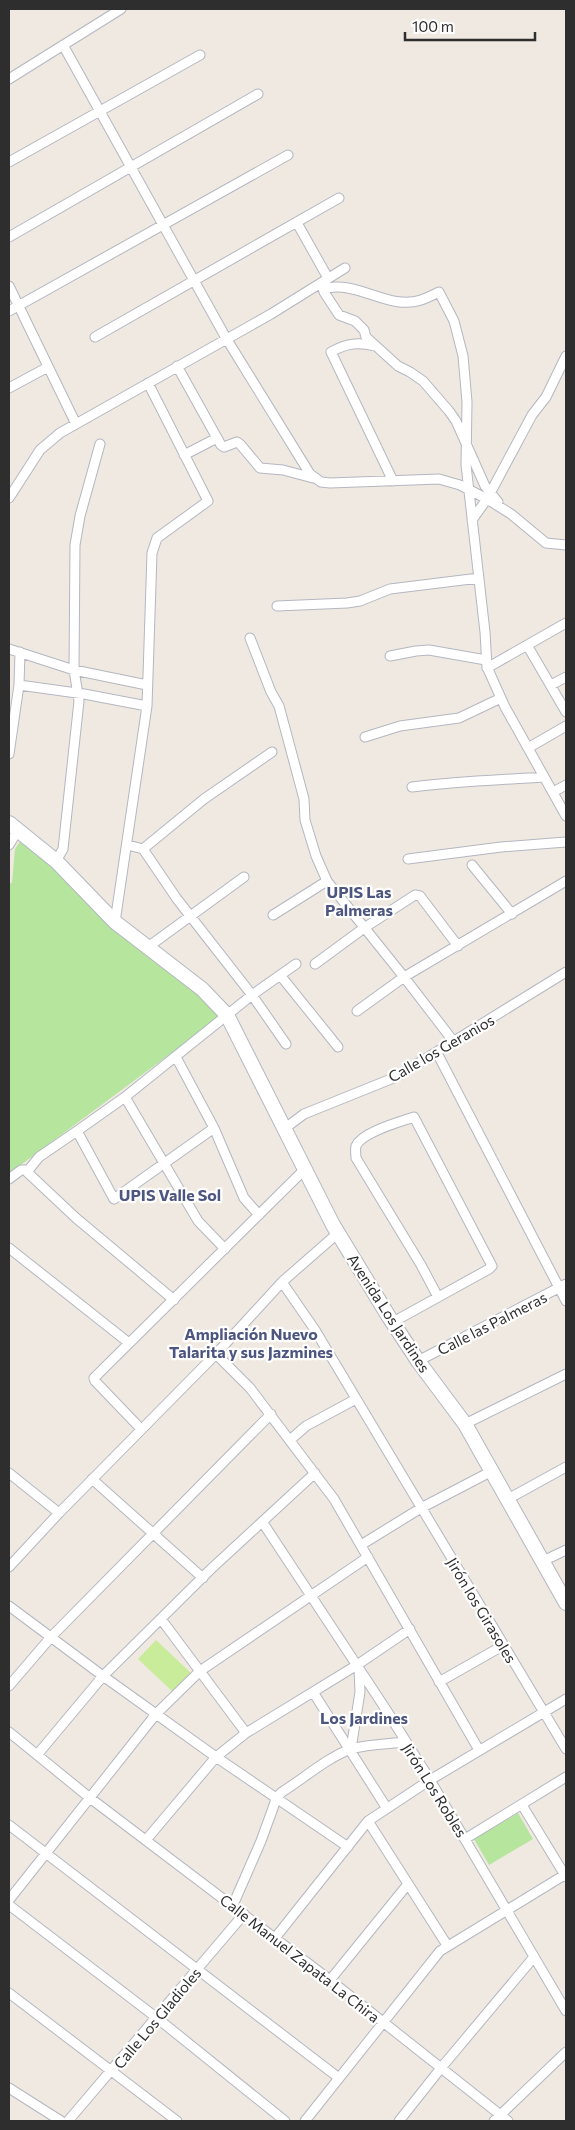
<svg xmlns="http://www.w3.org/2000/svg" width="575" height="2130" font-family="Commissioner,sans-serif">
<rect width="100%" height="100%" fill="#efe9e1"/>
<path fill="#b6e59e" d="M21,840L59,873L121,936L187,982L221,1016L18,1167L9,1176V885L12,882L15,849Z
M518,1813L533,1839L489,1865L474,1839Z"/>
<path fill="#c9ec9a" d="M156,1640L192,1674L174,1693L138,1659Z"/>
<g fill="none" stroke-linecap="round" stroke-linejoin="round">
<g stroke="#b4b7c1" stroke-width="11">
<path id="street" d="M63,45L226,338L310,474L321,482L330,483L439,479L460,485L487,499L511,514L546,543L566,545
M9,79L121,9
M9,162L200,55
M297,223L328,278
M9,237L258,94
M322,284L324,292L339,315L355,321L364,330L366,337L398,366L410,372L423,381L449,411L456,421L485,486L498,502
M9,286L76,424
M323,289C357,279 388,311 421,300C427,298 433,295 439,292L454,321L463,356L467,402L466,465L485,632L487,667L505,707L566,816
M9,311L288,155
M95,337L339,198
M375,346C358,342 347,343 331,352L393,481
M177,366L221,445L224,447L237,442L240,444L260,468L283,470L313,478
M9,388L48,367
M184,455L217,438
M9,498L40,450L60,433L271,314L345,268
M472,520L487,499L532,415L546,397L566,356
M277,606L347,603L360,601L390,589L479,578
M250,638L271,692L279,706L304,799L305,820L316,856L327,881L404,977L454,1042
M527,645L566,712
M9,649L74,670L147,685
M390,656L416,651L429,650L486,660
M487,668L566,623
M19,685L84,694L147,706
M551,685L566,677
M365,737L400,726L459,718L501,698
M528,748L566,726
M9,754L19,685L20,652
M412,787C456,781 500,780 544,777
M553,792L566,785
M9,845L18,830
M128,845L143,849L177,899L252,995L286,1044
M143,849L204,799L272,752
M408,859L501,847L566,842
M56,861L63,849L79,701L74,670L75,545L80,516L100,444
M472,865L512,914
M273,915L327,881
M115,922L147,706L152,553L157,538L208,501L148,383
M148,947L244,877
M315,964L364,928L415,895L420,896L458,946
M280,975L338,1047
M357,1011L404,977L566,881
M437,1053L566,1301
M176,1057L214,1128L244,1198L259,1215
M125,1097L198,1221L225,1249
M214,1128L114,1199L77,1131L125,1097L252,995L296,964
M284,1129L304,1114L396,1077L566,972
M77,1131L39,1157L27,1172L76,1218L174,1300
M9,1179L21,1170H29
M9,1248L129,1343
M282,1282L315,1330L566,1749
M393,1322L489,1269L492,1266L414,1117C400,1122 362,1132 356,1146C355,1150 356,1154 356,1158L421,1265L438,1297
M216,1354L250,1388L334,1499L479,1750
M418,1361L566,1284
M465,1424L566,1374
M141,1429L95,1381L94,1378L305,1169
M290,1440L306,1426L356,1399
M9,1473L59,1513
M92,1479L203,1578
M508,1499L566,1467
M263,1523L385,1708L430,1780L566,2011
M361,1545L421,1508L492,1471
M543,1561L566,1550
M9,1567L59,1513L216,1354L282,1282L338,1233
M9,1606L103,1676L216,1757L348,1847
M161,1619L246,1733
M439,1682L504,1645
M9,1686L51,1637L271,1414
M313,1692L386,1807
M9,1732L90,1798L330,1980L508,2121
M351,1749L360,1692L359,1669
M37,1755L103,1676L211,1569L315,1473
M522,1805L566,1877
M368,1821L447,1945
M9,1825L339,2078
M465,1839L566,1777
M146,1840L216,1757L246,1733L357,1665L410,1629
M9,1900L156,1714L200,1671L368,1557
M9,1905L157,2018L285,2121
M233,1905L261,1841L277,1797L282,1792C303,1779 328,1757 351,1749C368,1744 387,1744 405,1742
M275,1938L368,1821L430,1780L566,1699
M330,1980L408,1884
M9,1993L177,2121
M9,2088L61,2121
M68,2121L244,1914
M305,2121L440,1951L566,1874
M399,2121L441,2068L534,1957
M494,2121L566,2052"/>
</g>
<g stroke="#b4b7c1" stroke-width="16">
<path id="secondary" d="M9,823L56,861L115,922L202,989L227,1015L333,1225L389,1317L418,1361L465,1424L566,1603"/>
</g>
<use href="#street" stroke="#fff" stroke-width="9"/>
<use href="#secondary" stroke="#fff" stroke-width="14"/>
</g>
<g text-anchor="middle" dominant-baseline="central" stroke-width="4.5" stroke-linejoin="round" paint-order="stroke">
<g font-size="15" fill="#2e2e2e" stroke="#fff">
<text transform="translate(441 1048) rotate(-30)">Calle los Geranios</text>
<text transform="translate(389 1313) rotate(57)">Avenida Los Jardines</text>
<text transform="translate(492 1323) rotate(-27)">Calle las Palmeras</text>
<text transform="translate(482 1610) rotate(59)">Jirón los Girasoles</text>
<text transform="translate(435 1790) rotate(58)">Jirón Los Robles</text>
<text transform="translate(300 1958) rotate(38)">Calle Manuel Zapata La Chira</text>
<text transform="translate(157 2018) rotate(-50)">Calle Los Gladioles</text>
</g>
<g font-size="16" font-weight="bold" fill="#4d5680" stroke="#fff">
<text x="359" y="891">UPIS Las<tspan x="359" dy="18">Palmeras</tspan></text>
<text x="170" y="1194">UPIS Valle Sol</text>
<text x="251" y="1333">Ampliación Nuevo<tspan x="251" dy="18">Talarita y sus Jazmines</tspan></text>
<text x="364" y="1717">Los Jardines</text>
</g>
</g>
<rect width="575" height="2130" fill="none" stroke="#2e2e2e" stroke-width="20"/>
<path d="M405 32v8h130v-8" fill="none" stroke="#2e2e2e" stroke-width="2.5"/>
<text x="412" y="32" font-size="15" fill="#2e2e2e" stroke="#ffffff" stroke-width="4" paint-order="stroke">100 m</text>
</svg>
